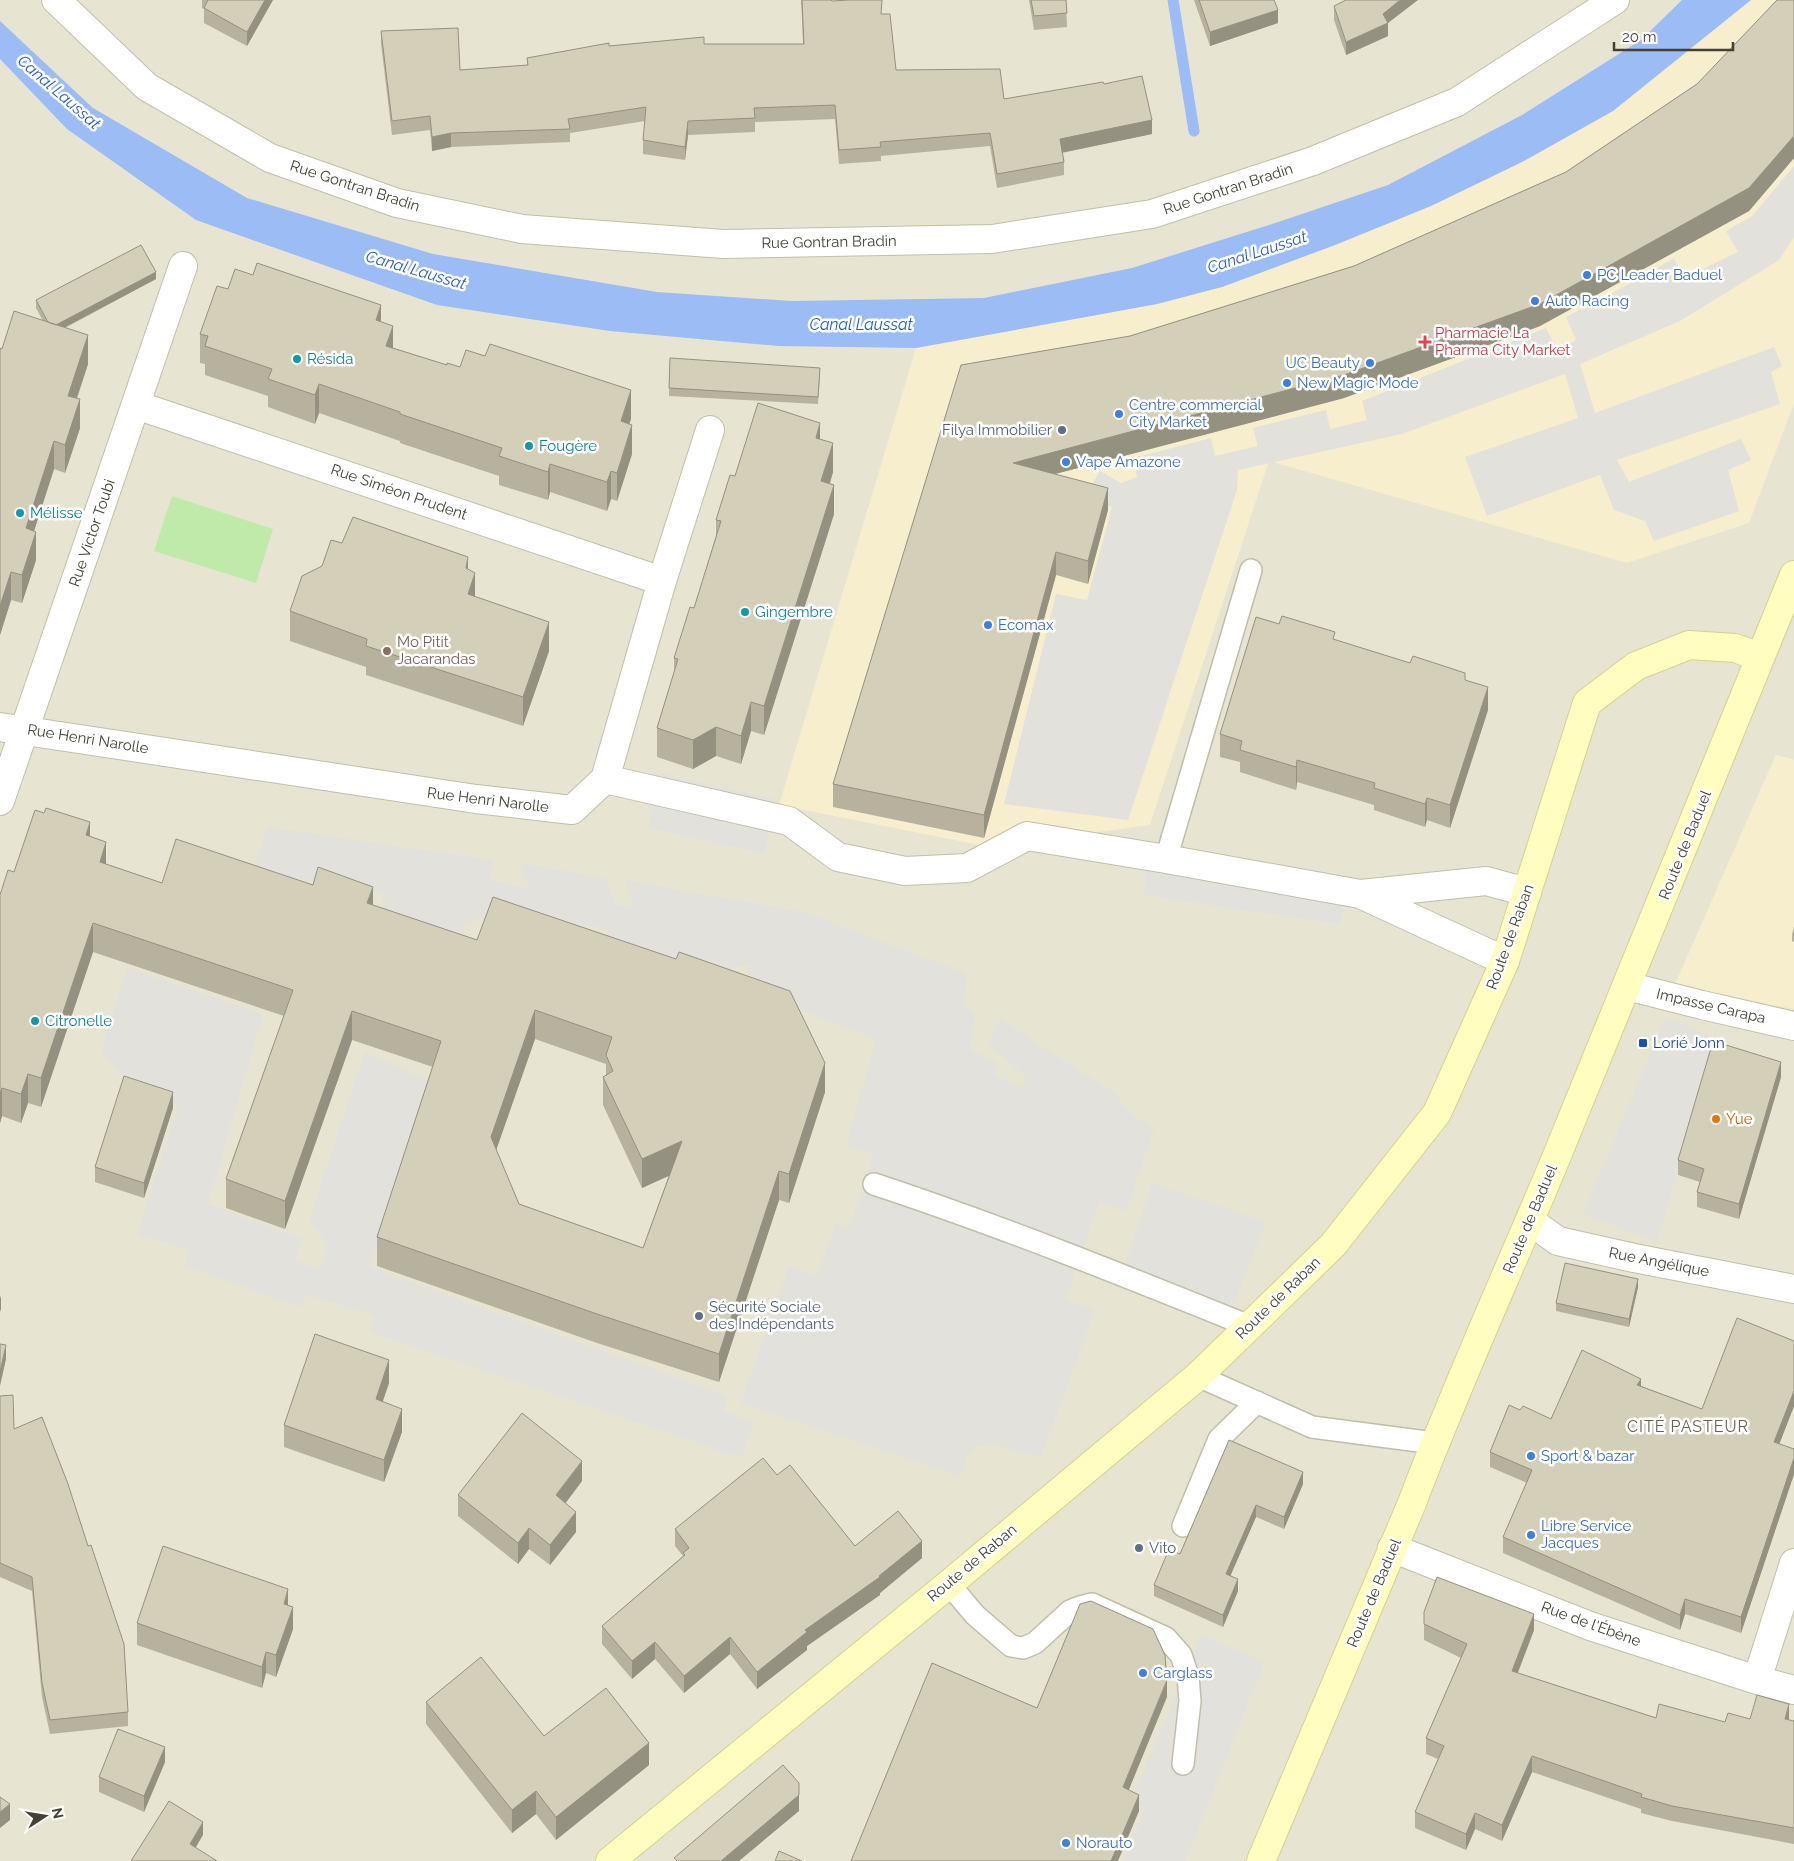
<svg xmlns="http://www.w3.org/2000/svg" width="1794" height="1861" font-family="Raleway,sans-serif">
<rect width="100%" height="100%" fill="#f3f1e3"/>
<path fill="#e7e5d1" d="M0,0H1794V760L1776,755L1676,984L1794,1009V1861H0Z"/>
<path fill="#f6eecc" d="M1751,0H1794V403L1749,523L1627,563L1269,461L1150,825L989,847L779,805L916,348L1157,304L1222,287L1335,245L1431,206L1522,162L1613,111Z
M1776,755L1794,760V1009L1675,984Z"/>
<path fill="#bfeaa9" d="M172,496L273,529L256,583L154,551Z"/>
<path fill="#e3e1dc" d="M1794,166V237L1779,260L1680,321L1580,364L1595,413L1774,347L1782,366L1771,372L1780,404L1617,460L1629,482L1741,439L1751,460L1728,470L1739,511L1654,541L1645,521L1614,510L1600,475L1487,516L1465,457L1578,418L1565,374L1402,434L1238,470L1237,490L1128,820L1004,804L1056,594L1087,600L1112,507L1084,497L1100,471L1121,483L1137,477L1133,458L1211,438L1215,456L1258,446L1253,428L1326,410L1330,429L1367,420L1362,401L1546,328L1557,350L1576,340L1566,317L1637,280L1674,258L1684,278L1738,252L1726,231L1752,216Z
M660,773L775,799L764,853L648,828Z
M267,827L493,860L490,880L530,889L519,863L606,878L615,905L634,908L625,880L807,913L967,974L963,1007L975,1013L970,1049L997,1063L995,1076L1024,1087L1026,1077L989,1044L1001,1017L1030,1039L1114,1092L1130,1113L1154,1129L1126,1211L1099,1201L1066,1300L1095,1310L1041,1457L993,1444L976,1446L967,1455L961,1476L741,1403L789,1267L817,1276L836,1223L849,1228L873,1155L846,1145L876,1039L740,987L750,965L734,967L722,980L605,943L607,929L501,909L465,924L458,952L376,928L384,894L318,874L310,901L250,882Z
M1148,847L1346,884L1340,924L1144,895Z
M127,967L263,1014L208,1204L302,1239L295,1260L320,1270L329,1246L309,1221L365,1052L433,1083L370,1267L728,1396L723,1411L753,1422L742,1458L371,1332L374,1316L306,1294L301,1307L185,1266L189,1250L137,1234L178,1105L135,1090L101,1052Z
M1666,1017L1716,1039L1657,1242L1583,1214Z
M1152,1183L1266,1222L1225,1326L1117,1287Z
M1201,1635L1264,1662L1185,1861H1123L1145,1809L1130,1802Z"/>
<path fill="#9bbcf4" d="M1682,0H1751L1613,111L1522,162L1431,206L1335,245L1222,287L1157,304L916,348L779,346L710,340L610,331L437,305L196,220L67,129L0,59V21L93,108L247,198L433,254L657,292L792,301L984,298L1132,268L1269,225L1388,185L1522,115L1641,40Z"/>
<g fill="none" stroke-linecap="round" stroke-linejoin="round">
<path stroke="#9bbcf4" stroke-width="11" d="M1173,0L1194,131"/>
<g stroke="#c1bea8" stroke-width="24">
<path id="lane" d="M1166,859L1251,570
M874,1184C1001,1226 1125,1276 1249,1326
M1198,1376L1312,1427L1434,1443
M1183,1526L1219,1439L1257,1402
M949,1584L975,1615L1011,1646L1023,1648L1035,1643L1070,1611L1080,1607L1092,1604L1166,1638L1181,1655L1188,1676L1190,1701L1183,1764"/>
</g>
<g stroke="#c1bea8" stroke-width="30">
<path id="street" d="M56,0L147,87L270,158L397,203L522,229L723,244L992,239L1152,214L1313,161L1457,102L1615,0
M136,405L662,581
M0,727L476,799L572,810L605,779L662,581L710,430
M605,779L789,821L838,857L905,871L967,868L1027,836L1166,859L1360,894L1505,961
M0,801L183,266
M1361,894L1486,881L1527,892
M1627,986L1702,1005L1794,1026
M1530,1221L1558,1241L1634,1258L1794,1289
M1392,1548L1590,1626L1757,1680L1794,1690
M1757,1680L1794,1563"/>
</g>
<g stroke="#d5d190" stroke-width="30">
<path id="secondary" d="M610,1861L949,1584L1198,1376L1333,1245L1437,1113L1505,961L1587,703L1636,666L1689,645L1735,648L1760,657
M1261,1861L1412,1503C1456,1386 1508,1273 1556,1158C1637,964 1715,769 1794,575"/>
</g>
<use href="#lane" stroke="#fff" stroke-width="21"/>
<use href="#street" stroke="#fff" stroke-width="28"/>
<use href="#secondary" stroke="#fffdc0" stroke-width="28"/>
</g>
<path fill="#b6b29e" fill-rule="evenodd" d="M202,0H273L247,46L204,23V9L202,8Z
M801,0H831L832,1L882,14L896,70L1004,99L1104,84L1152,134L1062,153L1064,162V175L997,188L990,146L881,156V161L839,164L835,119L755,122V132L688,135L685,160L643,154V140L645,121L570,133V142L451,147L432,151L430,130L392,135L381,44V31L460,70L527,65V58L609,46L704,44H803Z
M1029,0H1066L1067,27L1034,30Z
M1194,0H1274L1278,23L1210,46Z
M1794,0V158L1749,211L1540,326L1344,398L1055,474L1108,510L1088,584L1056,575L984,838L833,807V784L1130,336L1354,266L1566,172L1697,84Z
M1334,6L1388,23V36L1346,55L1334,20Z
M156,279L65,328L88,364L77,399L80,428L65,473L54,469L34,531L36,560L22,603L11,600L0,635V348L2,349L43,321L36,308V300Z
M228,289L381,322L393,348L447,365L631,419L629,424L632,454L617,501L611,499L607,511L550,492L548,500L499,485V476L400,443V441L319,413L315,424L268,407V396L205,375V364L200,363V334Z
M670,358L820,375L818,404L669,396Z
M820,439L833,472L830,484L834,514L764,735L751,731L741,764L716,756L693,769L657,757V728L674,673V658L694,608L716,536V520L735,476Z
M342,543L468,569L475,596L549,651L523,726L366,675V667L290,641V611L322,566Z
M1279,624L1335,640L1465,680L1488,710L1450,828L1427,820L1425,827L1374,810V805L1297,782L1296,790L1240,772V762L1220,757V734Z
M90,837L106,864L162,883L313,885L373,905L825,1092L789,1203L779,1200L719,1382L597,1343L377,1266V1237L433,1067L352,1040L285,1229L226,1208V1179L284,1016L93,952L41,1107L28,1103L21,1123L2,1116L0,1123V895L14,872ZM535,1039L606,1064V1075L603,1077V1105L642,1188L669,1175L643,1248L519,1204L496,1150Z
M1794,927V942L1792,941V934Z
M1781,1077L1739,1219L1697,1207V1192L1700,1182L1678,1175V1160Z
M173,1108L144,1198L95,1182V1167Z
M1638,1287L1629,1327L1556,1311V1303Z
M1794,1341V1406L1779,1444L1794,1449V1474L1741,1633L1685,1614L1680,1630L1503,1553V1537L1527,1483L1490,1467V1452L1520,1410L1551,1419L1641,1386L1702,1409Z
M389,1383L382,1402L402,1432L384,1482L284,1447V1425Z
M0,1396L14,1429L128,1712V1726L50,1734L42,1697L32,1591L0,1577Z
M1229,1440L1303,1484L1284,1529L1256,1517L1230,1576L1238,1591L1223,1627L1154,1596V1585L1180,1554Z
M777,1475L855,1546L922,1558L880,1593V1595L807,1646V1650L757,1689L730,1654L684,1693L655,1659L632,1679L602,1644V1626L683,1556L675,1546V1529Z
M582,1481L565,1503L576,1532L550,1565L529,1549L518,1564L458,1516V1495Z
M288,1605L293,1629L276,1677L266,1673L262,1688L137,1645V1623Z
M1424,1612L1534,1630L1518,1673L1656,1718L1725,1722L1750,1719L1789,1720L1794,1721V1844L1672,1821L1641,1813V1809L1532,1772L1502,1841L1475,1829L1466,1850L1415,1828V1812L1438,1759L1426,1754V1738L1461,1658L1424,1640Z
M426,1702L544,1736L649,1765L556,1840L536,1814L512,1833L426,1724Z
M165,1762L144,1812L99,1792V1777Z"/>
<path fill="#949181" d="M265,0H273L247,46V32Z
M1400,0H1418L1388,23V36L1346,55V42Z
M1278,10V23L1210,46V32Z
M1152,120V134L1060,153V139Z
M688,121V135L685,160V147Z
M451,133V147L432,151V137Z
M1794,136V158L1749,211L1540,326L1344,398L1013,485V463Z
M156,272V279L50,335V328Z
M381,305V334L376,320Z
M393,326V355L386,346Z
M88,335V364L68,424V396Z
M319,384V413L315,424V395Z
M631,390V419L621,450V421Z
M80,399V428L65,473V445Z
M820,423V452L816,438Z
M632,425V454L617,501V473Z
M54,441V469L26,556V528Z
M833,443V472L821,510V481Z
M550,464V492L548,500V472Z
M611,471V499L607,511V482Z
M834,485V514L764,735V706Z
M1108,488V510L1088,584V561Z
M36,532V560L22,603V575Z
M1056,552V575L984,838V815Z
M468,557V587L466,568Z
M11,572V600L0,635V606Z
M475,573V602L468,594Z
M549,622V651L523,726V697Z
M1488,687V710L1450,828V805Z
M751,702V731L741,764V736Z
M716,727V756L693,769V740Z
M1297,760V782L1296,790V767Z
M1427,798V820L1425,827V804Z
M90,822V851L86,835Z
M106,842V871L100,862Z
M373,887V915L367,903Z
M93,923V952L41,1107V1078Z
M535,1010V1039L491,1165V1137Z
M352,1011V1040L285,1229V1201Z
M1781,1062V1077L1739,1219V1204Z
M825,1063V1092L789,1203V1174Z
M28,1074V1103L21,1123V1094Z
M2,1088V1116L0,1123V1094Z
M173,1092V1108L144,1198V1183Z
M682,1141V1170L642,1188V1159Z
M779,1171V1200L719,1382V1354Z
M1638,1279V1287L1629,1327V1319Z
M1,1295V1309L0,1312V1299Z
M6,1345V1359L0,1386V1372Z
M389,1360V1383L376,1422V1399Z
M1641,1379V1395L1637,1385Z
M1794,1391V1406L1774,1458V1442Z
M402,1409V1432L384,1482V1460Z
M1794,1458V1474L1741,1633V1617Z
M582,1461V1481L556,1516V1495Z
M1303,1472V1484L1284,1529V1517Z
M1256,1505V1517L1226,1586V1574Z
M576,1512V1532L550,1565V1545Z
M529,1528V1549L518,1564V1543Z
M922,1541V1558L880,1593V1595L807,1646V1650L757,1689V1672L805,1630L879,1576Z
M1238,1579V1591L1223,1627V1615Z
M288,1589V1610L284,1604Z
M1685,1599V1614L1680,1630V1615Z
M293,1607V1629L276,1677V1655Z
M1534,1614V1630L1512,1687V1671Z
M730,1637V1654L684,1693V1676Z
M655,1642V1659L632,1679V1661Z
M266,1652V1673L262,1688V1667Z
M1167,1680V1697L1123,1804V1787Z
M1789,1704V1720L1785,1719Z
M649,1743V1765L556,1840V1817Z
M165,1747V1762L144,1812V1796Z
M1532,1756V1772L1502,1841V1825Z
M536,1791V1814L512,1833V1810Z
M799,1795V1811L739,1861H721Z
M1139,1795V1811L1118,1861H1111Z
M10,1804V1820L0,1828V1812Z
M1475,1813V1829L1466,1850V1834Z
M203,1822V1835L190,1857V1844Z"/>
<path fill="#d4cfb8" stroke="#949181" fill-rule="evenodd" d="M208,0H265L247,32L204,8Z
M802,0H831L832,1L850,0H882L881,14H890L896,70L1000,69L1004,99L1103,82L1104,84L1142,76L1152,120L1060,139L1064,162L997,174L990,133L880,142L881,147L839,150L835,105L754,108L755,118L688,121L685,147L643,140L646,107L568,119L570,129L451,133L432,137L430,116L392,121L381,31L458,28L460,70L528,65L527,58L609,43V46L704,37V44H804Z
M1031,0H1066L1067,13L1034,16Z
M1199,0H1274L1278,10L1210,32Z
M1346,0H1400L1383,14L1388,23L1346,42L1334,6Z
M1777,0H1794V136L1749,188L1540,304L1344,375L1013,463L1108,488L1088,561L1056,552L984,815L833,784L961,365L1130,336L1354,266L1566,172L1697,84Z
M141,245L156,272L56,325L48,322L36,300Z
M257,263L381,305L376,320L393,326L386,346L447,365V363L460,367L466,350L485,356L490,344L631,390L621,421L632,425L617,473L611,471L607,482L550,464L548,472L499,456L502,448L400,414V412L319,384L315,395L268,379L272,369L205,346L208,336L200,334L217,286L228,289L235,269L253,275Z
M14,311L88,335L68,396L80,399L65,445L54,441L26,528L36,532L22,575L11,572L0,606V348L2,349Z
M670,358L820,368L818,397L669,388Z
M758,403L820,423L816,438L833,443L821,481L834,485L764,706L751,702L741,736L716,727L693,740L657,728L678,659L674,658L690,607L694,608L721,521L716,520L730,475L735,476Z
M353,517L468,557L466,568L475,573L468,594L549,622L523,697L366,646L367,639L290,611L302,576L322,566L331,540L342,543Z
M1282,616L1335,632L1333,639L1410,663L1413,656L1465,673V680L1488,687L1450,805L1427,798L1425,804L1374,788L1375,783L1297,760L1296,767L1240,750L1242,741L1220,734L1256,617L1279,624Z
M46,808L90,822L86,835L106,842L100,862L162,883L176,839L313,885L318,867L373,887L367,903L477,940L493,897L676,959L679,952L790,991L825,1063L789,1174L779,1171L719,1354L597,1314L377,1237L441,1041L352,1011L285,1201L226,1179L293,990L93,923L41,1078L28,1074L21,1094L2,1088L0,1094V895L8,870L14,872L35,810L44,813ZM535,1010L612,1037L606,1055L613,1071L603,1077L642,1159L682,1141L643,1248L519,1204L491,1137Z
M1713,1041L1781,1062L1739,1204L1697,1192L1704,1169L1678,1160Z
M124,1076L173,1092L144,1183L95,1167Z
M1565,1263L1638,1279L1629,1319L1556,1303Z
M1737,1318L1794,1341V1391L1774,1442L1794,1449V1458L1741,1617L1685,1599L1680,1615L1503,1537L1532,1470L1490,1452L1509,1405L1520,1410L1523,1406L1551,1419L1582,1350L1641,1379L1637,1385L1702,1409Z
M315,1334L389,1360L376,1399L402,1409L384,1460L284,1425Z
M0,1344L6,1345L0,1372Z
M13,1395L14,1429L42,1417L68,1484L88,1546L91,1545L124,1644L128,1712L50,1720L42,1683L32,1577L0,1563V1396Z
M522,1413L582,1461L556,1495L576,1512L550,1545L529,1528L518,1543L458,1495Z
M1229,1440L1303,1472L1284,1517L1256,1505L1226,1574L1238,1579L1223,1615L1154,1585L1169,1549L1180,1554Z
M763,1458L777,1475L790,1465L855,1546L898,1511L922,1541L879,1576L880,1577L805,1630L807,1632L757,1672L730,1637L684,1676L655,1642L632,1661L602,1626L685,1555L683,1553L689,1548L675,1529Z
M163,1546L288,1589L284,1604L293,1607L276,1655L266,1652L262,1667L137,1623Z
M1437,1577L1534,1614L1512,1671L1656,1718L1659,1704L1725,1722L1728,1713L1750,1719L1757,1695L1789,1704L1785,1719L1794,1721V1828L1672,1806L1641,1797L1642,1794L1532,1756L1502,1825L1475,1813L1466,1834L1415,1812L1444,1746L1426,1738L1467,1644L1424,1624V1612Z
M1091,1601L1153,1629L1165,1655L1167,1680L1123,1787L1139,1795L1111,1861H851L932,1663L1037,1708L1080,1604Z
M481,1657L544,1736L606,1688L649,1743L556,1817L536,1791L512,1810L426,1702Z
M118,1729L165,1747L144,1796L99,1777Z
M783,1765L799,1783V1795L721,1861H677L674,1858Z
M0,1797L10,1804L0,1812Z
M169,1801L203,1822L190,1844L217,1861H131Z
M779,1851L802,1861H775Z"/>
<g fill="#3f7fe0" stroke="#fff" stroke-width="2">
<circle cx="1587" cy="275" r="5"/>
<circle cx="1535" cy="301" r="5"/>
<circle cx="1370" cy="363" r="5"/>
<circle cx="1287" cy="383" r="5"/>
<circle cx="1119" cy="414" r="5"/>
<circle cx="1066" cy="462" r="5"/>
<circle cx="988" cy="625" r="5"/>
<circle cx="1531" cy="1456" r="5"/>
<circle cx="1531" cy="1535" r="5"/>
<circle cx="1143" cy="1673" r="5"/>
<circle cx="1066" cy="1843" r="5"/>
</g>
<path fill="#e0444e" stroke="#fff" stroke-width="2" d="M1422.5 334.5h5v5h5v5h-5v5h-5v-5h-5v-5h5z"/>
<g fill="#0f9aa8" stroke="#fff" stroke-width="2">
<circle cx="297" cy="359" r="5"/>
<circle cx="529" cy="446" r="5"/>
<circle cx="20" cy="513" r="5"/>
<circle cx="745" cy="612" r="5"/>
<circle cx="35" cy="1021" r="5"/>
</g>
<g fill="#5c6f8a" stroke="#fff" stroke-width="2">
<circle cx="1062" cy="430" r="5"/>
<circle cx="699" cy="1316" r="5"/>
<circle cx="1139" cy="1548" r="5"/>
</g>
<circle fill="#8d6e63" stroke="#fff" stroke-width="2" cx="387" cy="651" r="5"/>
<rect fill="#1a4fb4" stroke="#fff" stroke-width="2" x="1638" y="1038" width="10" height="10" rx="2.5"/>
<circle fill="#e8710a" stroke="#fff" stroke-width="2" cx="1716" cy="1119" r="5"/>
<g text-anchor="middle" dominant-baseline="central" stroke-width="5" stroke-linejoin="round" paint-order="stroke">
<g font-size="15" fill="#444133" stroke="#fff">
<text transform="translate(355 186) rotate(18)">Rue Gontran Bradin</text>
<text transform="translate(1228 189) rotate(-18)">Rue Gontran Bradin</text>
<text transform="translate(829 242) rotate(-1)">Rue Gontran Bradin</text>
<text transform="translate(399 492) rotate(19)">Rue Siméon Prudent</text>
<text transform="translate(92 533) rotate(-71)">Rue Victor Toubi</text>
<text transform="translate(88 739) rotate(9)">Rue Henri Narolle</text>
<text transform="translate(488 800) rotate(7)">Rue Henri Narolle</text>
<text transform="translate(1685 845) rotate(-68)">Route de Baduel</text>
<text transform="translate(1510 937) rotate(-70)">Route de Raban</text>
<text transform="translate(1711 1006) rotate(13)">Impasse Carapa</text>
<text transform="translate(1530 1219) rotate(-67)">Route de Baduel</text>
<text transform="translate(1659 1262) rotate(11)">Rue Angélique</text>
<text transform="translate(1278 1298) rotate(-44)">Route de Raban</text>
<text transform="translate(972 1563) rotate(-40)">Route de Raban</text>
<text transform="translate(1374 1593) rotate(-67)">Route de Baduel</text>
<text transform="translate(1591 1624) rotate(20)">Rue de l'Ébène</text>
</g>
<g font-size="15" fill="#366cbe" stroke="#fff" text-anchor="start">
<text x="1597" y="275">PC Leader Baduel</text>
<text x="1545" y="301">Auto Racing</text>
<text x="1360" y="363" text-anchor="end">UC Beauty</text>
<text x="1297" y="383">New Magic Mode</text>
<text x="1129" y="405">Centre commercial<tspan x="1129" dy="17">City Market</tspan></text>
<text x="1076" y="462">Vape Amazone</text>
<text x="998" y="625">Ecomax</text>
<text x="1541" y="1456">Sport &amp; bazar</text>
<text x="1541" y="1526">Libre Service<tspan x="1541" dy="17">Jacques</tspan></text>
<text x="1153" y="1673">Carglass</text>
<text x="1076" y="1843">Norauto</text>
</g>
<g font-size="15" fill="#be3a42" stroke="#fff" text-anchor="start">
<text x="1435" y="333">Pharmacie La<tspan x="1435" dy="17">Pharma City Market</tspan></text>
</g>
<g font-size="15" fill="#0d838f" stroke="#fff" text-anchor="start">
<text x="307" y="359">Résida</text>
<text x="539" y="446">Fougère</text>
<text x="30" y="513">Mélisse</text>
<text x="755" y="612">Gingembre</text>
<text x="45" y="1021">Citronelle</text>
</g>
<g font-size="15" fill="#4e5e75" stroke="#fff" text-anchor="start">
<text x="1052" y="430" text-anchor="end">Filya Immobilier</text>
<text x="709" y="1307">Sécurité Sociale<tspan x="709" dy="17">des Indépendants</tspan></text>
<text x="1149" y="1548">Vito</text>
</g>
<g font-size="15" fill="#785e54" stroke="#fff" text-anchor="start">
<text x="397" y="642">Mo Pitit<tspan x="397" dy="17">Jacarandas</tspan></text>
</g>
<g font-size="15" fill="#164399" stroke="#fff" text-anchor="start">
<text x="1653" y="1043">Lorié Jonn</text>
</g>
<g font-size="15" fill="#c56008" stroke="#fff" text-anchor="start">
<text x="1726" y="1119">Yue</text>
</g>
<g font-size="16" font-style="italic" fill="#275bb5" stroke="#fff">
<text transform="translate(59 92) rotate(41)">Canal Laussat</text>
<text transform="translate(1257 252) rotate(-18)">Canal Laussat</text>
<text transform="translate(416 270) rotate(16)">Canal Laussat</text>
<text x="861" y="324">Canal Laussat</text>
</g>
<g font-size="16" letter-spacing="1" fill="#68624a" stroke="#fff">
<text x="1688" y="1426">CITÉ PASTEUR</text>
</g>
</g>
<g transform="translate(45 1816) rotate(78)" stroke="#ffffff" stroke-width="4" paint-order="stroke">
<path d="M0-4L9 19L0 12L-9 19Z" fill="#444133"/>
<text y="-8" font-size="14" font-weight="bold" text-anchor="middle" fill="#444133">N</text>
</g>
<path d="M1614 42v8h119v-8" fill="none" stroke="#444133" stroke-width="2.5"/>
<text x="1622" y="42" font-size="15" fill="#444133" stroke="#ffffff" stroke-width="4" paint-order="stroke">20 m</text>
</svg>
